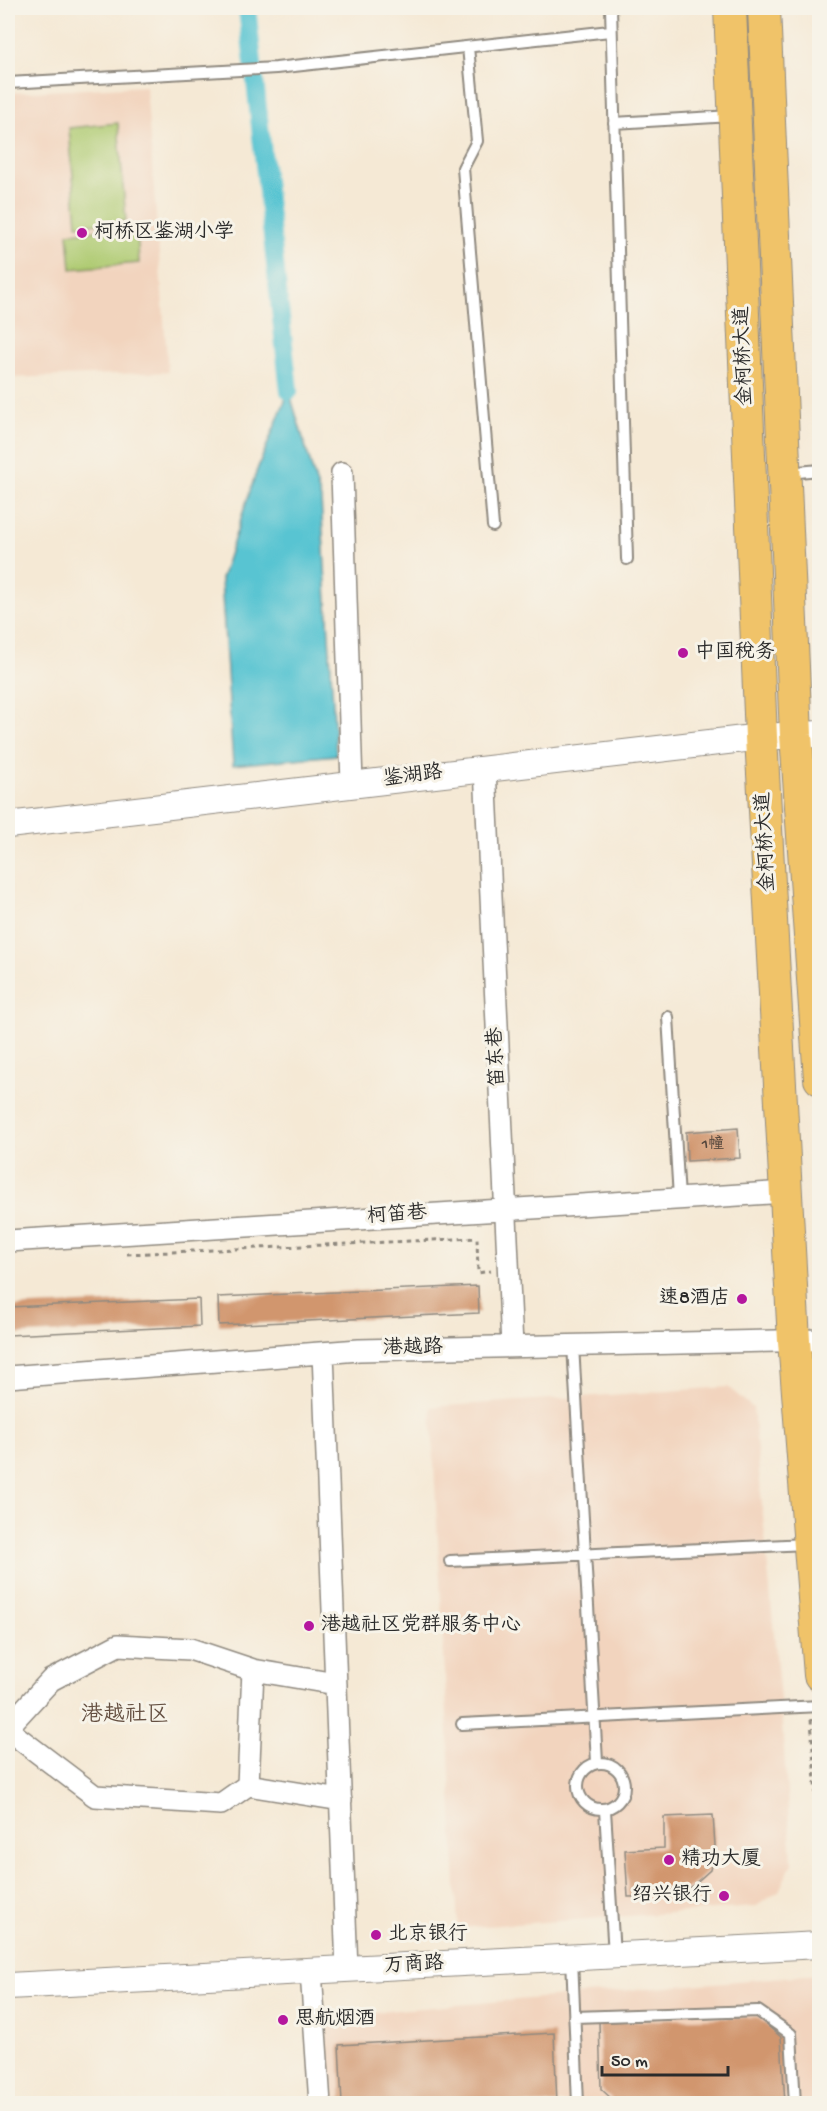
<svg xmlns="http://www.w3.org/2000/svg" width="827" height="2111" font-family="'Gochi Hand','LXGW WenKai TC',sans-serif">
<rect width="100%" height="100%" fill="#f7f3e8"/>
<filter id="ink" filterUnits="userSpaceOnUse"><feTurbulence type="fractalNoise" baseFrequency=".0167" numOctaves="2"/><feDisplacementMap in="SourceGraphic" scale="12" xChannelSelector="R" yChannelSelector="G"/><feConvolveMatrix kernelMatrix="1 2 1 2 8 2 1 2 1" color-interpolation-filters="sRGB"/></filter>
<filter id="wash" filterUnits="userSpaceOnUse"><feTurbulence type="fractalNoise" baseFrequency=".008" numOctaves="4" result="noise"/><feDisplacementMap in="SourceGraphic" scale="24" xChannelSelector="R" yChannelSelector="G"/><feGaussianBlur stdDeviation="1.35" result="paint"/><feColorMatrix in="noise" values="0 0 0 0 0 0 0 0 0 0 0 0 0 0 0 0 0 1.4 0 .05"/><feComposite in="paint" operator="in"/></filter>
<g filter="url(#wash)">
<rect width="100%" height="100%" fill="#f5e9d5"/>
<path fill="#f2d4be" d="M146,86L168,372L8,378V93Z
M728,1387L753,1408L781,1709L792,1863L779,1891L755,1907L458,1928L431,1407Z
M819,1974V2103H323L318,2017Z"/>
<path fill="#aeca71" stroke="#6c7a4e" stroke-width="1.5" d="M118,123L126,221L77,225L69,128Z
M137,227L139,263L71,269L68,233Z"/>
<path fill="#58c4d2" stroke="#42787e" stroke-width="1.5" d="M289,391L321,499L336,755L233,765L221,579L257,470Z"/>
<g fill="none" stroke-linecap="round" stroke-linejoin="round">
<path stroke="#58c4d2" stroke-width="18" d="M247,8L289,391"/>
</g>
<g id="blocks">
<path fill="#d1966e" d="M738,1128L740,1158L687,1161L686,1132Z
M478,1286L479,1313L219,1325L218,1297Z
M199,1299L200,1326L8,1335V1307Z
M713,1815L715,1846L710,1870L692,1886L671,1896L628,1897L625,1850L664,1848V1817Z
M757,2017L781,2037L785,2104H608L612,2099L601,2089L599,2022Z
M554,2033L557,2104H342L339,2045Z"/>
</g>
</g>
<g filter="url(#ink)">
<use href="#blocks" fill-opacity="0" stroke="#908a80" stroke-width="1.5"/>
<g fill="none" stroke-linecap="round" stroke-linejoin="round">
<g stroke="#908a80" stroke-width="14">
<path id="service" d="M611,8L627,559
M468,47L477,141L463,168L493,526
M8,83L276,68L610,31
M614,123L732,116
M787,473L820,470
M668,1017L679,1198
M573,1345L597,1762
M450,1561L806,1544
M462,1724L820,1706
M578 1786a23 23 0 1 1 46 0a23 23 0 1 1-46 0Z
M605,1810L614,1955
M572,1958L578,2104
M574,2017L758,2011L791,2034L795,2104"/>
</g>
<g stroke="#908a80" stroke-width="24">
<path id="minor" d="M342,473L352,784
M485,768L512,1346
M8,1241L786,1192
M323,1353L347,1969
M8,1377L359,1350L820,1340
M8,1727L51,1680L118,1645L190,1649L253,1670L336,1684
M8,1730L95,1796L221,1804L248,1785L341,1800
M248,1785L253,1670
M311,1971L320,2104"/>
</g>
<g stroke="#908a80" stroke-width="28">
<path id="tertiary" d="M8,825L761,737L820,734
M8,1986L820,1945"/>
</g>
<g stroke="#908a80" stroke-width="34">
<path id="primary" d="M730,8L761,737L794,1341L820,1675
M764,8L796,735L820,1079"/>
</g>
<path stroke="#908a80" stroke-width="3" stroke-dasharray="4.5 4.5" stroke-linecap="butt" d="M127,1254L477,1238L478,1273L491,1271
M811,1719L820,1862"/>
<use href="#service" stroke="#fff" stroke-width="10"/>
<use href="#minor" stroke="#fff" stroke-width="21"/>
<use href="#tertiary" stroke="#fff" stroke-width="26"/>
<use href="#primary" stroke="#f0c369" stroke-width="32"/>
</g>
</g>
<g fill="#b5179e" stroke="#f7f3e8" stroke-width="2">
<circle cx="82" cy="233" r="6"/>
<circle cx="683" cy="653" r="6"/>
<circle cx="742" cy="1299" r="6"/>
<circle cx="309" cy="1626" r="6"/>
<circle cx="669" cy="1860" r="6"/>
<circle cx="724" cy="1896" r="6"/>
<circle cx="376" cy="1935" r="6"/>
<circle cx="283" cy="2020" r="6"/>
</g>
<g text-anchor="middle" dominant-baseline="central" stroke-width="6" stroke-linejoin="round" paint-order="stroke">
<g font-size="16" fill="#54463c">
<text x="713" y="1145">1幢</text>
</g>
<g font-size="20" fill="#2b2b2b" stroke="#f7f3e8" text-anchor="start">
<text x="94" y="233">柯桥区鉴湖小学</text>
<text x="695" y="653">中国税务</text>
<text x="730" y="1299" text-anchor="end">速8酒店</text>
<text x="321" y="1626">港越社区党群服务中心</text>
<text x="681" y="1860">精功大厦</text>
<text x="712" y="1896" text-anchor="end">绍兴银行</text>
<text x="388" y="1935">北京银行</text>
<text x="295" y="2020">思航烟酒</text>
</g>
<g font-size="20" fill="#2b2b2b" stroke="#f7f3e8">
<text transform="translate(745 356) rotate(-92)">金柯桥大道</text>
<text transform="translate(413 777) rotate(-7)">鉴湖路</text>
<text transform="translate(767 842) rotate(-93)">金柯桥大道</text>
<text transform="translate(498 1057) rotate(-93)">笛东巷</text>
<text transform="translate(397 1216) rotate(-4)">柯笛巷</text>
<text transform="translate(413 1349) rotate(-1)">港越路</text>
<text transform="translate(414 1966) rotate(-3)">万商路</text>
</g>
<g font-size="22" fill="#655042" stroke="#f7f3e8">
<text x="125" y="1716">港越社区</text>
</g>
</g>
<rect width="827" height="2111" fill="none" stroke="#f7f3e8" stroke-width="30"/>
<path d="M602 2066v9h126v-9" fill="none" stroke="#2b2b2b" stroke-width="3"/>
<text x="611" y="2066" font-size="18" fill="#2b2b2b" stroke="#f7f3e8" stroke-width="4.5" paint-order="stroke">50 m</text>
</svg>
